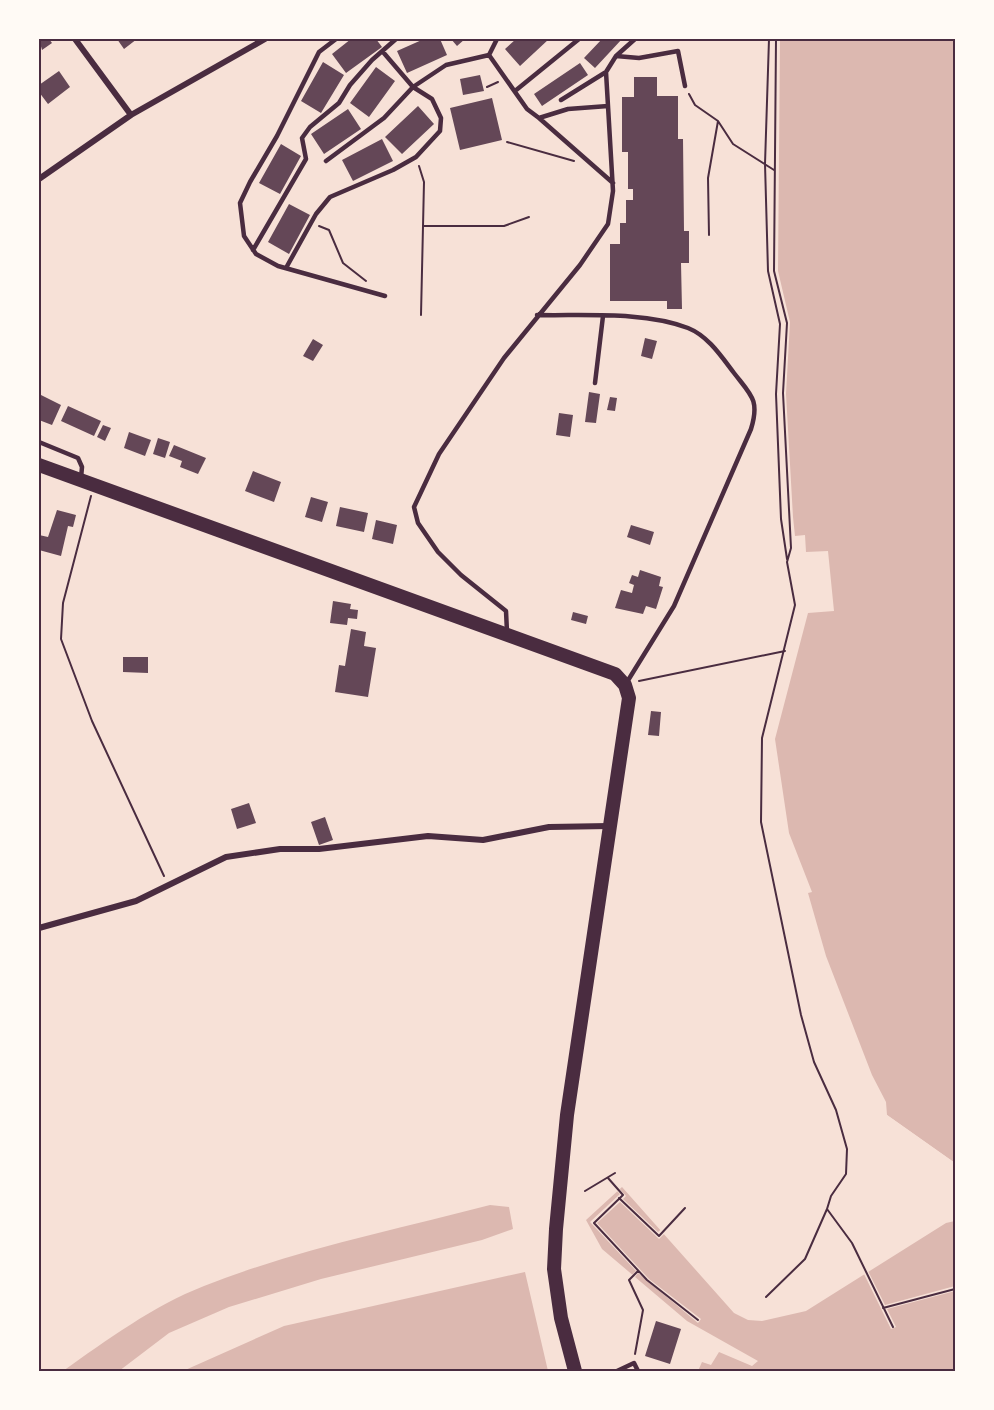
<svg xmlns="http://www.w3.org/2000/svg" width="994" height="1410" font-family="'IBM Plex Serif',serif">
<rect width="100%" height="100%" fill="#f7e1d7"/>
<path fill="#dcb8b0" d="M780,39H955V1163L887,1115L886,1102L872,1075L826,956L808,893L812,892L789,833L775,739L808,613L834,611L828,551L806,552L805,535L795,536L793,517L786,394L790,322L778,271Z
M622,1187L734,1313L748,1320L762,1321L806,1311L946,1223L955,1221V1371H698L702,1362L711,1365L719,1352L752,1366L758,1361L687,1321L602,1249L586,1220Z
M490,1205L509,1207L513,1229L482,1240L321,1279L229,1307L169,1333L119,1371H63C107,1340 153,1306 204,1286C295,1250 394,1230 490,1205Z
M525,1272L548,1371H183L284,1326Z"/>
<path fill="#f7e1d7" d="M887,1115L955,1163V1166L884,1116Z
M617,1186L626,1196L623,1199L658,1232L663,1228L666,1232L659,1239L620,1202L597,1223L649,1279L701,1319L698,1323L638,1273L635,1277L632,1275L636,1271L590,1222L620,1194L615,1189Z
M867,1269L885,1305L955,1286V1291L887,1309L896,1327L891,1329L863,1272Z"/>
<path fill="#644757" d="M39,39H49L52,43L42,50Z
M117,39H137L124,49Z
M351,39H376L382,47L346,73L332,54Z
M424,39H440L447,55L407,73L397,51Z
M451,39H465L457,46Z
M516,39H549L520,66L505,49Z
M602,39H622L595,68L584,58Z
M323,62L344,75L321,113L301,101Z
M580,63L588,75L542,106L534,94Z
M376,67L395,81L369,117L350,103Z
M59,71L70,87L48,104L39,92V85Z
M480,75L484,91L463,95L460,79Z
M634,77H657V96H678V139H683L684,231H689V263H681L682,309H667V301H610V244H620V223H626V200H633V189H628V152H622V97H634Z
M492,98L502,140L460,150L450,108Z
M418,106L434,124L402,154L385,137Z
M348,109L361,129L324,154L311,134Z
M382,139L393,161L353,181L342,160Z
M281,144L301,156L280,194L259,183Z
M289,204L310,215L289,254L268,242Z
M645,338L657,341L652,359L641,356Z
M313,339L323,345L313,361L303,356Z
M589,392L600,394L596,423L585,422Z
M39,394L61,405L52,425L39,420Z
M610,397L617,398L615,411L607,410Z
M68,406L101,421L94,436L61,421Z
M559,413L573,415L570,437L556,435Z
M103,425L111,428L105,441L97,437Z
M129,432L151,440L145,456L124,448Z
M158,438L170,442L165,458L153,454Z
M174,445L206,458L198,474L180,467L182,461L169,456Z
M253,471L281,482L274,502L245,491Z
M311,497L328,502L322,522L305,517Z
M340,507L368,513L364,532L336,526Z
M57,510L76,515L73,527L68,526L61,556L39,550V535L48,537Z
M376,520L397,525L393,544L372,539Z
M631,525L654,532L650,545L627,537Z
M640,570L661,577L659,586L663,587L656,609L646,606L643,614L615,608L621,590L632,593L634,585L629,583L632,575L638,577Z
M333,601L351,604L350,609L358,610L357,619L348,618L347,625L330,623Z
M573,612L588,616L586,624L571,620Z
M351,629L366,632L364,646L376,648L368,697L335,692L339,665L345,666Z
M123,657H148V673L123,672Z
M651,711L661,712L659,736L648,735Z
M249,803L256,823L237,829L231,809Z
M325,817L333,840L319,845L311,822Z
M656,1321L681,1329L670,1364L645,1356Z"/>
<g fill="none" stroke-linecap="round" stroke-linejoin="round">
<path stroke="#4a2c40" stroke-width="2" d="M769,39L765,164L768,271L780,324L776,394L781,519L787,559
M776,39L774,271L787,323L783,393L791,548L787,562L795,605L762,738L761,822L801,1015L814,1062L836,1110L847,1149L846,1174L831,1196L827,1209L852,1243L893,1327
M487,87L498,82
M689,94L695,105L718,121L733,144L774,170
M507,142L574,161
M419,166L424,182L421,315
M319,226L329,230L343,263L366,281
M423,226H504L529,217
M709,235L708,178L718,121
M91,496L63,603L61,639L92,721L164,876
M639,681L785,651
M608,1178L623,1195L594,1223L647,1280L698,1320
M585,1191L615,1173
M619,1198L659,1236L685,1208
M766,1297L805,1259L827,1209
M883,1308L955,1289
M635,1354L643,1310L629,1280L638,1271"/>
<path stroke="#4a2c40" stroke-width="4.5" d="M336,39L319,52L277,136L250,182L240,203L244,236L256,254L278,266L385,296
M497,39L489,55L527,109L539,118L568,109L608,106
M616,56L639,58L678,51L685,86
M515,91L579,39
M561,100L606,72
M539,118L613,183
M326,161L384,118L413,87L446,65L489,55
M253,250L306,159L302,138L310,127L339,103L350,85L372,60L396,39
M286,268L316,214L330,197L393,170L416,157L440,131L441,118L432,99L413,87L383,52
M537,315C583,316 644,311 688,328C708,336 721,356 734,373C751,395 760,400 751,429L674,606L627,682
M595,383L603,316
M39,442L78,458L82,467L81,478
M507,632L506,611L461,575L438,552L418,523L414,507L439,454L504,358L580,265L608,224L613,191L606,72L616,56L635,39
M617,1371L634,1363L638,1371"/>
<path stroke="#4a2c40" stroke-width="6" d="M75,39L131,115
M39,179L131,115L265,39
M39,928L136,901L226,857L280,849H319L428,836L483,840L549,827L609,826"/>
<path stroke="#4a2c40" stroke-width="14" d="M39,465L615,674L625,685L629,698L567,1115L556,1229L554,1269L561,1318L575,1371"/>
</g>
<rect width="994" height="1410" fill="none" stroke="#fffaf5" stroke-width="81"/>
<rect x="40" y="40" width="914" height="1330" fill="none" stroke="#4a2c40" stroke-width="2"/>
</svg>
